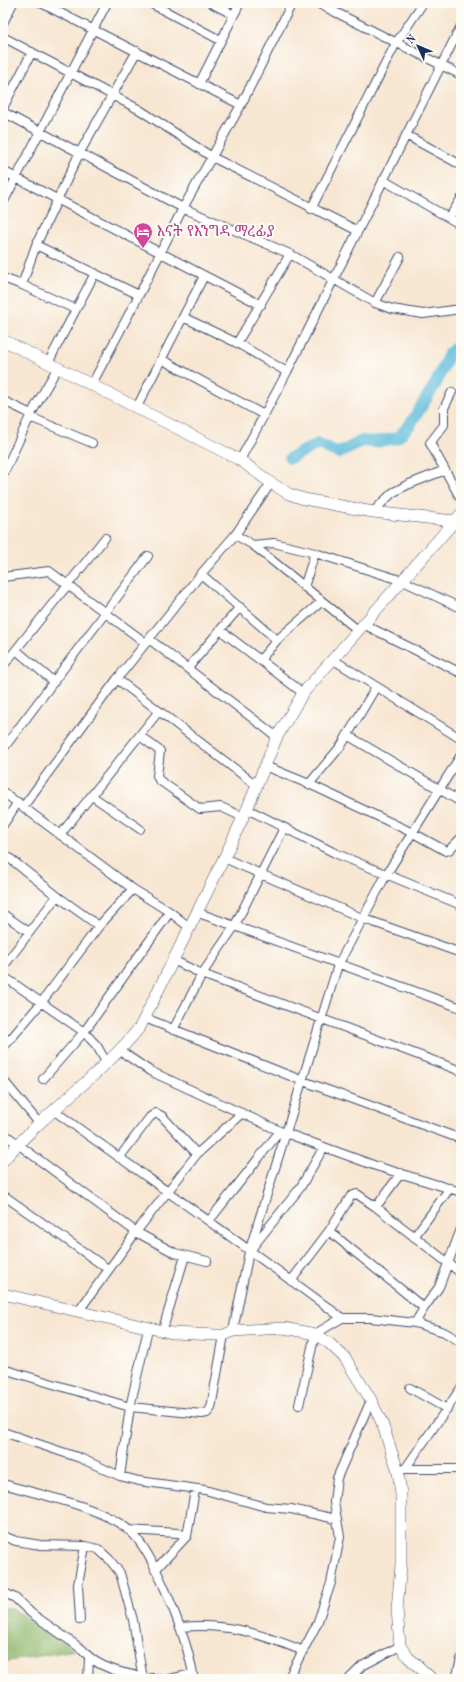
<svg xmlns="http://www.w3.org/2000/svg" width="464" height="1682" font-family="'Old Standard TT','Noto Serif Ethiopic',serif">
<rect width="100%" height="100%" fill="#fdfcf7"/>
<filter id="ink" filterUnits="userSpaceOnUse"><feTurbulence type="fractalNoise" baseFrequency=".025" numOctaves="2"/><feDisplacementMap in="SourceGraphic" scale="8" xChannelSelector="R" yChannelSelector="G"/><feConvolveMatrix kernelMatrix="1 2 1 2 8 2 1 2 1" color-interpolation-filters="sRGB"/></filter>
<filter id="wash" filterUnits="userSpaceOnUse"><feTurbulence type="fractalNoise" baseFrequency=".012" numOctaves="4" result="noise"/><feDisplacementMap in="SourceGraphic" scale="16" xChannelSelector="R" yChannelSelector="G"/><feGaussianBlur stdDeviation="0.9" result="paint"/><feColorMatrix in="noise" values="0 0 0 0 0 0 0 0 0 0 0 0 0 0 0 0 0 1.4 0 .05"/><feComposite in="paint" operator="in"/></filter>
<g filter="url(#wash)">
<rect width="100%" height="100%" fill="#f7e6d1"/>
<path fill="#91b96e" stroke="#567466" d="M3,1608H12L75,1650L3,1662Z"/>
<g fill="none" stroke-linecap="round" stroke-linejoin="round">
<path stroke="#5abad9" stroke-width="12" d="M290,458L318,444L339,453L362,441L374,442L397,438L409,426L436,383L449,354L461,342"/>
</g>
</g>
<g filter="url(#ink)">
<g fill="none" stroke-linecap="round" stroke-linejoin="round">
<g stroke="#3c4a6f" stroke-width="10">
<path id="street" d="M41,3L241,105
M150,3L220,40
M211,3L234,15
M317,3L461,75
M3,23L13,3
M3,37L140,110L212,157L358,231
M199,84L240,3
M3,108L32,52
M3,112L183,208L290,254L375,303L392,309L423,314L461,309
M406,135L461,165
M3,171L261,305
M383,180L461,225
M3,203L107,3
M311,209L396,43L423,3
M449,218L461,199
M36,245L139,295L92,384
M3,278L22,285
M139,295L183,208L241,105L292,3
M375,303L400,257
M75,309L22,285L36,245L79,154L137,51
M183,317L237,343L287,372
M237,343L290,254
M161,359L264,415
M48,363L95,273
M452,392L444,408V425L430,443L461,499
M4,401L31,414
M137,407L204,276
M30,417L92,443
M240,460L287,372L461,26
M3,475L31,414L58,367
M373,512L392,493L407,485L445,470
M235,535L253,545L359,631
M253,545L274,543L315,553L403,581L461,608
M201,574L277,640
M3,577L49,571L146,643
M304,587L315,553
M240,607L220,630L260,660L277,640L321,602
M365,625L461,673
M149,639L277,737
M16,650L54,682
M332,659L461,739
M260,660L303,693
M3,666L105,538
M188,668L220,630
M117,679L256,785
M347,735L461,802
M140,736L160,751L157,776L159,780L200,809L221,807L243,817
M3,749L148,556
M265,766L309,784L413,833L446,851L449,850L461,838
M309,784L341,746L376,687
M3,792L133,889L170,912L189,927
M92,796L140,829
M23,807L117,679L201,574L235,535L271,483
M247,809L337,854L461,905
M3,825L18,802
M60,835L159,711
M3,853L57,896L3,967
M224,858L362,918L461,953
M57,896L99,926
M196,912L461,1008
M3,914L29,932
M173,960L202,974L461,1071
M3,976L84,1032L97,1046L106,1062
M145,1018L303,1081L461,1139
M173,1030L202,974L234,927L284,828
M3,1037L9,1041L3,1047
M9,1041L41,1003L99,926L133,889
M119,1050L150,1071L280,1131L376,1166L461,1192
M43,1079L84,1032L170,912
M3,1080L39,1123
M53,1110C149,1179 247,1247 342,1318
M3,1133L136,1232L175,1253L207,1261
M119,1158L150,1117L156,1113L162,1116L197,1154
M3,1195L108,1269
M376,1207L401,1173
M209,1221L280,1131
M329,1231L424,1308
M414,1237L450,1188
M252,1248L300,1188L324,1147
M291,1281L329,1231L351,1196L357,1194L376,1207L461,1273
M78,1312L136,1232L197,1154L242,1113
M415,1323L424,1308L439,1287L461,1229
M233,1331L249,1252L338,965L386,875L461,755
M162,1332L185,1256
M3,1369L130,1407L202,1414L207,1413L211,1408L224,1335
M410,1388L447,1409
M299,1405L315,1334L342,1318H371L415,1323L444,1332L461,1342
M3,1432L80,1458L120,1476L139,1481L205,1490L266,1507L291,1509L336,1519
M405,1469H461
M398,1471L405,1469L461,1388
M120,1476L130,1407L148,1329
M3,1484C40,1495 99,1506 129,1530C155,1552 187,1640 193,1674L169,1679
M128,1530L178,1533L187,1536
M3,1536L16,1541L40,1545L85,1546L98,1549L109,1559L120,1573L133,1620L143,1679
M155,1570L187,1536L195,1490
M3,1592L15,1598L31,1613L83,1650C98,1671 139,1677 163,1679
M80,1620L78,1585L85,1546
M181,1627C226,1622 260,1634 301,1650
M88,1679L89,1659
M288,1679L317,1624L331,1583L340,1537L334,1502L337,1478L371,1400
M349,1679L362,1666L400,1646
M456,1679L461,1659"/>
</g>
<g stroke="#3c4a6f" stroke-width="12">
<path id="secondary" d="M3,340L240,460L271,483L289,494L304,499L373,512L454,521
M3,1161C44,1112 100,1077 140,1027L224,858L247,809L277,737L303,693L461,514
M3,1294L172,1333L216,1335H224L233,1331L284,1328L315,1334L329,1343L345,1358L371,1400L382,1423L398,1471L401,1495V1565L397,1609L400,1646L408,1657L432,1679"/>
</g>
<use href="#street" stroke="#fff" stroke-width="8"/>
<use href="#secondary" stroke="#fff" stroke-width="11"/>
</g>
</g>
<defs>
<g id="hotel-pin" transform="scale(1)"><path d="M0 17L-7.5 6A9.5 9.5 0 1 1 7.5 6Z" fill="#d1479c" stroke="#fdfcf7"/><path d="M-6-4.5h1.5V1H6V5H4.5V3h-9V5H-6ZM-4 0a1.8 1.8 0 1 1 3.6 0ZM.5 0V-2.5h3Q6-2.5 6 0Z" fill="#fff"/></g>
</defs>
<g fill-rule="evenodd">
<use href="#hotel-pin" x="143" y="232"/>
</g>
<g text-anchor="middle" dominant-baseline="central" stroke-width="4" stroke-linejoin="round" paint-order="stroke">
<g font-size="15" fill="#b23c85" stroke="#fdfcf7" text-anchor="start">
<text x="157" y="232">እናት የእንግዳ ማረፊያ</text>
</g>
</g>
<rect width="464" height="1682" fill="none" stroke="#fdfcf7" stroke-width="16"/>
<g transform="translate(418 46) rotate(314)" stroke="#fdfcf7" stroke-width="3" paint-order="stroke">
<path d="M0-3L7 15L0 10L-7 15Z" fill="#1b2f5e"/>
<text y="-6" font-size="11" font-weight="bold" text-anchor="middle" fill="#1b2f5e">N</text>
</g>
</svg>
